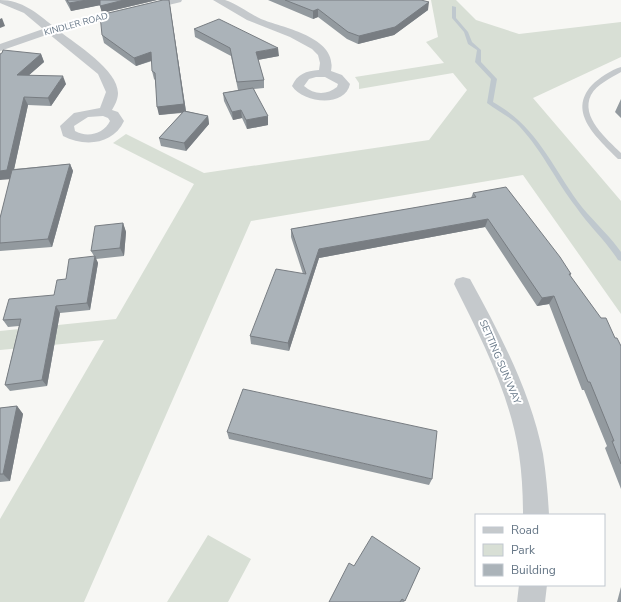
<svg xmlns="http://www.w3.org/2000/svg" width="621" height="602" font-family="'Nunito Sans',sans-serif">
<rect width="100%" height="100%" fill="#f7f7f4"/>
<path fill="#d8dfd5" d="M431,0H456L476,20L519,34L621,22V57L533,98L621,201V314L523,175L251,221L84,602H0V519L104,340L0,350V331L116,319L194,184L113,143L126,134L204,173L429,140L467,90L453,73L359,89V83L355,77L444,63L426,42L438,37Z
M208,535L251,559L228,602H167Z"/>
<g fill="none" stroke-linecap="round" stroke-linejoin="round">
<path fill="#bfc8ce" fill-rule="evenodd" d="M452,6L456,7V18L468,32L472,42L481,50V62L497,79L493,102C536,126 551,164 578,202C590,218 606,232 618,248L621,252V261L618,260C606,241 589,226 576,207C555,180 540,146 515,122C506,115 496,110 487,103L491,79L475,62L477,50L468,44L464,32L452,18Z"/>
<path fill="#c5c9cc" fill-rule="evenodd" d="M621,67V72C611,78 597,84 591,95C580,117 607,139 621,153V159H618C599,139 566,113 592,85C599,78 611,70 621,67Z"/>
<path fill="#c5c9cc" fill-rule="evenodd" d="M0,0C22,0 37,13 53,26L164,0H182L181,2L59,31C76,44 118,70 118,93C118,99 115,105 112,110L118,112L124,121C113,145 84,147 63,136L60,126L74,113L100,108L106,92L98,74L49,34L0,51V44L43,29L24,13L0,3ZM103,116L108,118L110,121C104,134 87,138 75,131L74,126L88,117Z
M213,0C217,0 222,0 225,0C236,3 250,14 261,19C283,28 338,37 331,71L342,75L350,84C345,108 303,103 292,86C297,74 306,71 319,70L320,63L318,55L312,49L290,37L247,20ZM316,77H325L338,84L337,87C327,95 314,95 304,86L309,79Z
M463,277L470,279C500,334 531,392 543,454C546,474 548,494 549,515H523C523,495 522,474 519,454C510,394 481,338 454,284L456,279Z
M519,585H547L545,602H517Z"/>
</g>
<path fill="#939a9f" d="M65,0H157L102,13L100,5L71,11Z
M268,0H421L428,10L394,35L358,44L347,39L318,17L313,19Z
M170,6L186,111L208,116L209,124L186,151L161,146L159,138L182,113L159,115L155,80L154,79L152,71V61L136,66L104,43L102,35Z
M194,29L279,56L258,60L264,80V88L254,89L268,125L247,129L242,118L233,120L224,101L223,93L238,90L231,56L195,37Z
M2,53L41,54L44,62L29,75L66,84L51,106L28,105L14,169L70,164L73,171L52,247L0,251V218L10,179Z
M621,99V118L615,112Z
M473,193L571,274L570,276L621,346V489L605,448L607,446L584,390H582L549,304L537,306L485,227L319,258L289,351L251,344L250,336L303,274L291,237V229L471,198Z
M123,223L126,232L124,256L96,259L98,263L90,310L60,313L47,386L10,391L5,385L19,326L8,327L3,320L54,295L66,279L94,256L91,251Z
M17,406L23,414L10,481L0,482V408Z
M227,432L432,479L429,485L229,439Z
M354,566L420,568L404,602H329Z
M621,587V602H617Z"/>
<path fill="#787d82" d="M87,0H100L101,5L71,11L69,3Z
M124,0H157L102,13L100,6Z
M429,2L428,10L394,35L358,44L359,36Z
M170,6L186,112L159,115L157,107Z
M318,9V17L313,19V11Z
M2,18L5,26L0,28V19Z
M278,48L279,56L257,60L256,52Z
M151,52L153,60L136,66L134,58Z
M41,54L44,62L20,83L17,75Z
M63,76L66,84L51,106L48,98Z
M24,97L28,105L12,179L0,180V171Z
M241,110L242,118L233,120L232,112Z
M208,116L209,124L186,151L184,143Z
M268,116V125L247,129L246,120Z
M70,164L73,171L52,247L48,239Z
M488,219L485,227L319,258L289,351L288,343L319,249Z
M123,223L126,232L124,256L120,248Z
M95,256L98,263L90,310L87,303Z
M554,296L549,304L537,306L542,298Z
M56,306L60,313L47,386L42,380Z
M17,406L23,414L10,481L3,474Z"/>
<path fill="#abb3b9" stroke="#787d82" d="M67,0H87L69,3Z
M100,0H124L100,6Z
M163,0H169L184,104L157,107L155,73L152,71L151,52L134,58L102,35L100,15Z
M285,0H421L429,2L395,27L359,36L348,32L318,9L313,11Z
M219,19L278,48L256,52L264,80L237,82L230,48L194,29Z
M3,50L41,54L17,75L63,76L48,98L24,97L7,170L0,171V54L2,53Z
M253,88L268,116L246,120L241,110L232,112L223,93Z
M184,111L208,116L184,143L159,138Z
M70,164L48,239L0,243V218L12,170Z
M506,187L560,257L571,274H569L601,318H606L615,338H617L621,346V464L612,441H614L590,382H588L554,296L542,298L488,219L319,249L288,343L250,336L276,269L306,274L291,229L476,197L473,193Z
M123,223L120,248L91,251L95,226Z
M95,256L87,303L56,306L42,380L5,385L21,319L3,320L9,299L54,295L57,280L66,279L69,259Z
M243,389L437,431L432,479L227,432Z
M17,406L3,474H0V408Z
M372,536L420,568L405,601L402,599L400,602H329L349,563L354,566Z"/>
<g text-anchor="middle" dominant-baseline="central" stroke-width="4" stroke-linejoin="round" paint-order="stroke">
<g font-size="9" fill="#657686" stroke="#fff">
<text transform="translate(76 24) rotate(-15)">KINDLER ROAD</text>
</g>
<g font-size="10" fill="#657686" stroke="#fff">
<text transform="translate(500 362) rotate(67)">SETTING SUN WAY</text>
</g>
</g>
<rect x="475" y="514" width="130" height="72" fill="#ffffff" stroke="#c1c8cf"/>
<rect x="483" y="527" width="20" height="6" fill="#c5c9cc" stroke="#c1c8cf"/>
<text x="511" y="534" font-size="12" fill="#657686">Road</text>
<rect x="483" y="544" width="20" height="12" fill="#d8dfd5" stroke="#c1c8cf"/>
<text x="511" y="554" font-size="12" fill="#657686">Park</text>
<rect x="483" y="564" width="20" height="12" fill="#abb3b9" stroke="#c1c8cf"/>
<text x="511" y="574" font-size="12" fill="#657686">Building</text>
</svg>
